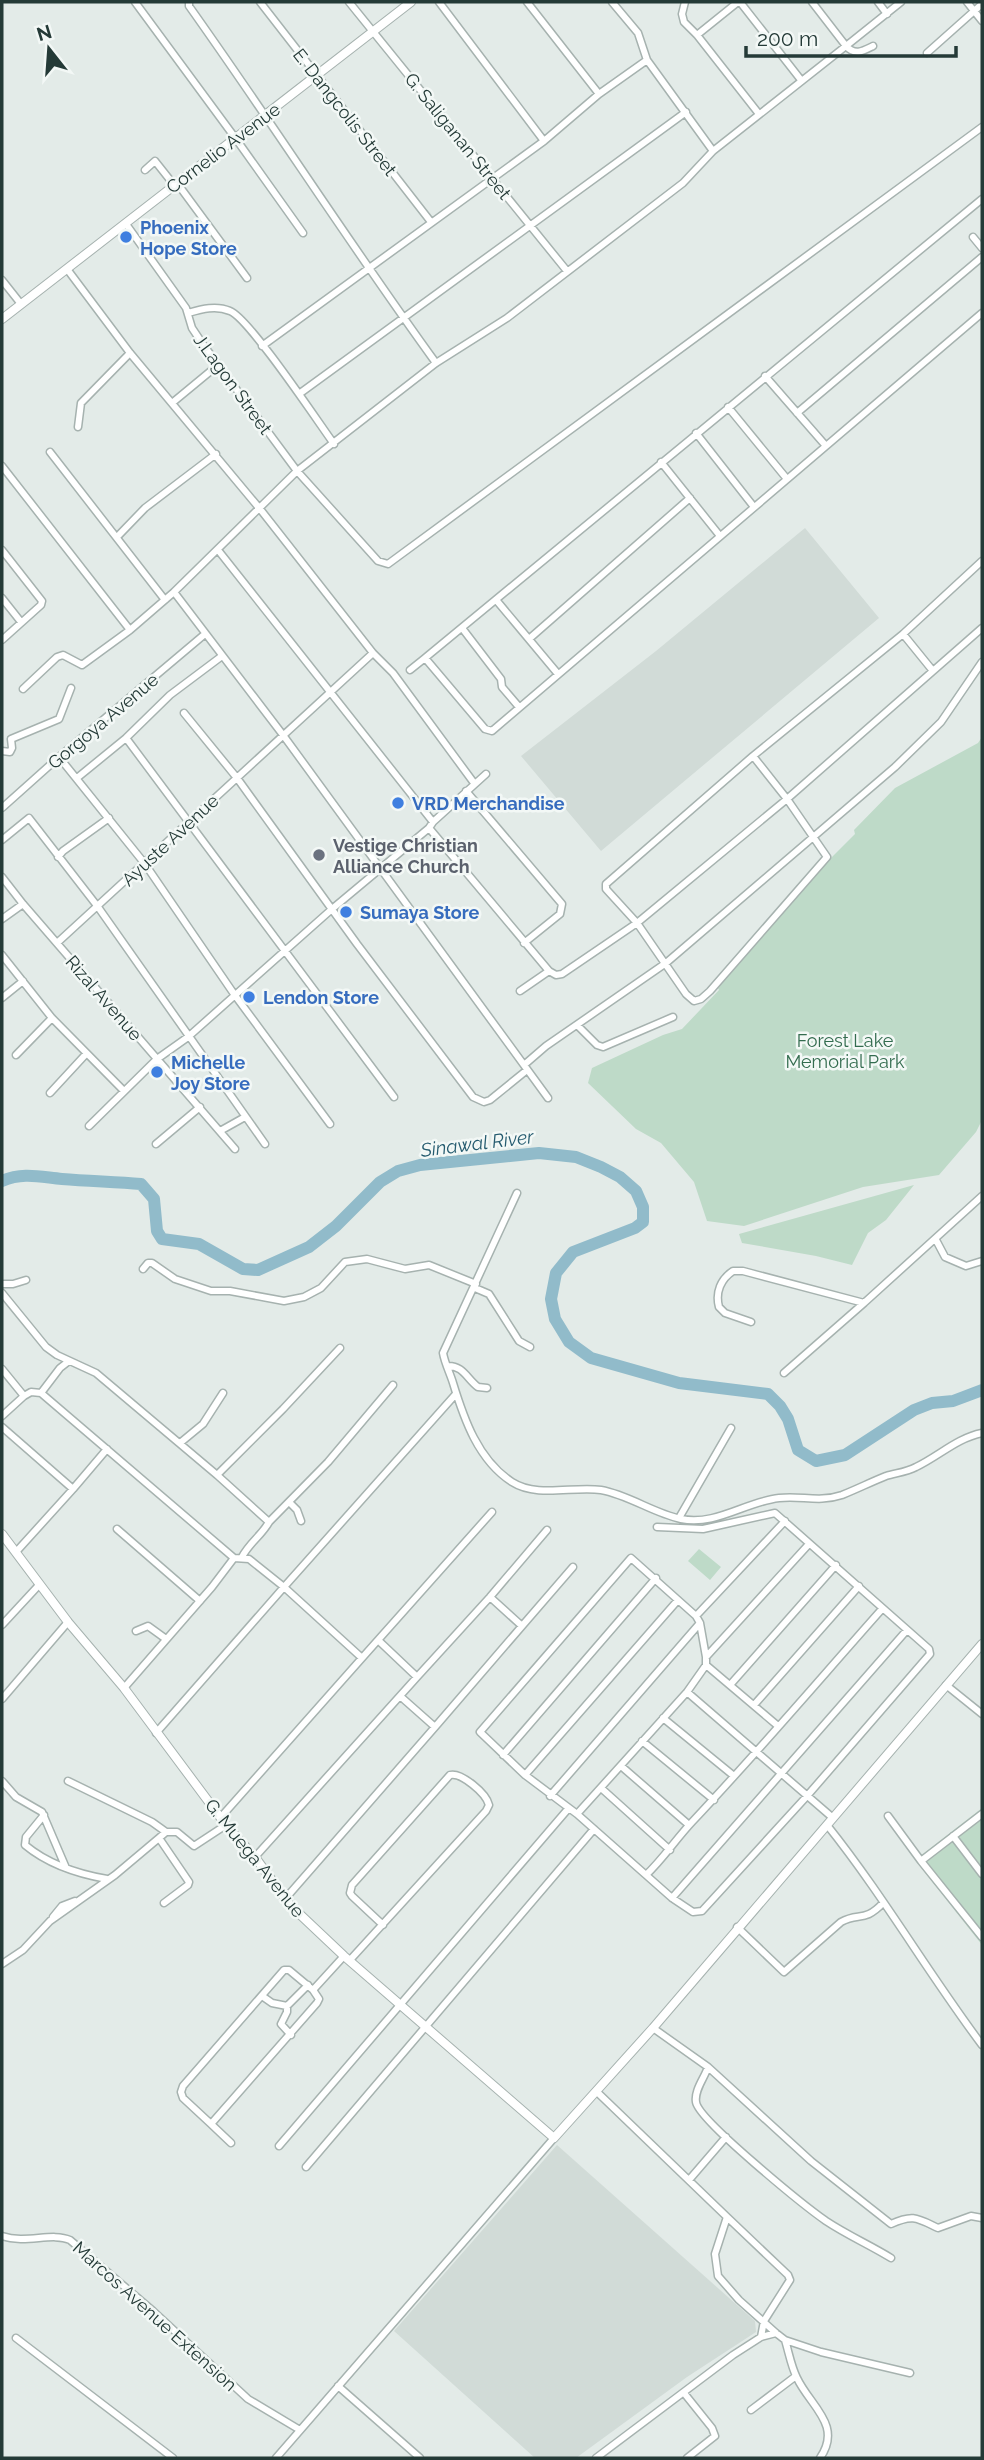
<svg xmlns="http://www.w3.org/2000/svg" width="984" height="2460" font-family="Raleway,sans-serif">
<rect width="100%" height="100%" fill="#e3ebe8"/>
<path fill="#d1dbd7" d="M805,528L879,618L601,851L521,756L656,651Z
M557,2145L755,2321L756,2332L687,2377L576,2458H535L394,2331Z"/>
<path fill="#bedac8" d="M982,737V1120L976,1132L939,1175L863,1187L744,1226L707,1221L694,1182L661,1143L636,1129L588,1083L592,1068L663,1035L682,1029L719,990L718,988L830,859L855,834L854,830L895,788L978,743Z
M914,1185L886,1220L868,1233L852,1265L816,1256L742,1243L739,1234Z
M699,1549L721,1567L710,1580L688,1561Z
M982,1808V1945L915,1860Z"/>
<g fill="none" stroke-linecap="round" stroke-linejoin="round">
<path stroke="#91bbca" stroke-width="12" d="M2,1181C23,1172 40,1177 62,1179C88,1181 114,1182 141,1184L154,1199L157,1231L162,1239L199,1244L243,1269L258,1270L309,1247L336,1226L380,1182L398,1171L420,1165L539,1153L576,1157L601,1167L620,1177L636,1191L643,1207V1222L635,1228L573,1252L556,1273L551,1299L555,1319L569,1342L591,1358L679,1383L768,1394L780,1406L788,1419L798,1450L816,1461L845,1455L914,1410L932,1403L953,1401L982,1390"/>
<g stroke="#a6b2af" stroke-width="9">
<path id="minor" d="M135,2L236,139L303,233
M189,2V6C273,124 351,246 436,363
M260,2L431,222
M349,2L567,271
M439,2L544,141
M527,2L599,94
M612,2L638,33L647,60L713,151
M685,2L682,14L684,22L697,35L759,114
M740,2L801,80
M812,2L846,46L901,2
M878,2L887,14
M967,2L982,21
M697,35L738,2
M927,53L982,4
M145,170L155,161L174,185
M177,183L247,278
M982,199L425,658L485,729L492,731L982,313
M126,224L186,308L192,328L202,343L297,471L378,561L388,564L982,127
M973,237L982,248
M67,269L130,353L260,509L373,653L393,673L474,783
M2,280L21,304
M188,313C202,309 216,305 230,311C249,318 318,422 334,444
M262,346L544,141L599,94L647,60
M765,376L826,446
M299,394L686,112
M172,403L218,365
M728,407L787,479
M797,413L982,257
M78,427L81,403L130,353
M696,433L754,507
M50,452L165,600
M661,462L720,536
M2,466L130,630
M117,537L145,508L216,454
M2,550L42,601L41,605L2,640
M218,550L433,822
M174,592L283,735L548,1098
M2,598L21,622
M497,601L558,674
M462,628L501,679L502,687L519,707
M903,634L933,671
M529,639L690,498
M410,670L425,658
M23,689L57,657L63,655L82,665L130,630L174,592L297,471L436,363L507,318L683,183L713,151L846,46C855,56 863,51 873,46
M184,713L237,778L357,944L473,1097L484,1102L490,1100L527,1070
M126,738L394,1097
M2,751L10,752L12,748L11,739L59,719L71,688
M753,756L787,799L827,857L710,991L701,999L694,1001L686,994L637,923L606,889V884L753,756L903,634L982,561
M59,757L145,864L234,994L330,1124
M77,778L126,738L170,695L222,656
M466,791L562,904L560,914L524,943
M2,808L59,757L205,634
M429,828L549,971L556,975L562,974L637,923L787,799L982,628
M2,840L29,818L98,907L265,1144
M58,857L63,851L109,818
M2,877L23,904L235,1149
M2,919L23,904
M57,943L373,653
M2,955L52,1018L124,1091
M520,991L549,971
M2,998L23,981
M578,1026L597,1045L603,1047L673,1017
M16,1055L52,1018
M524,1065L546,1046L666,963L895,767L941,722L982,662
M50,1093L86,1054
M89,1126L157,1059L188,1037L332,909L429,828L433,822L486,774
M220,1131L245,1117
M156,1144L200,1107
M517,1193L443,1353C445,1364 450,1373 453,1383C464,1419 478,1460 512,1482C537,1498 573,1486 601,1490C629,1495 653,1513 681,1519C716,1526 745,1502 779,1498C801,1495 818,1503 842,1495C857,1489 871,1482 886,1476C896,1473 907,1472 916,1467C939,1456 957,1438 982,1433
M936,1240L945,1257L966,1266L982,1261
M143,1269L148,1263H152L175,1279L211,1291H230L284,1301L304,1297L321,1288L345,1262L367,1259L405,1269L429,1265L476,1284
M2,1284H13L26,1280
M475,1288L489,1294L519,1341L530,1347
M2,1293L46,1347L57,1355L96,1373L217,1475L283,1409L340,1348
M864,1303L982,1196
M751,1322L725,1313L719,1307C715,1292 721,1279 733,1271H743L864,1303L784,1373
M447,1366C463,1365 467,1379 478,1387L487,1388
M2,1369L24,1396L31,1392L41,1393L234,1558L249,1559L284,1587L156,1733
M41,1393L60,1368L69,1361
M2,1416L24,1396
M2,1427L73,1489
M180,1443L203,1424L223,1393
M217,1475L269,1522C262,1535 249,1543 242,1557
M289,1502L297,1510L301,1521
M679,1518L731,1428
M269,1522L328,1462L393,1385
M117,1529L200,1601
M16,1552L73,1489L107,1449
M696,1616L785,1521
M700,1623L706,1657L809,1544
M2,1625L39,1585
M522,1626L573,1567
M136,1631L148,1626L166,1639
M379,1641L417,1677L490,1597L547,1530
M362,1658L492,1512
M706,1665L778,1726
M730,1685L836,1565
M946,1685L982,1714
M124,1688L212,1587L234,1558
M687,1692L833,1818
M2,1699L68,1622
M754,1705L859,1586
M663,1718L734,1776
M435,1727L522,1626L490,1597
M642,1741L714,1800
M503,1755L656,1578
M621,1766L689,1825
M525,1775L678,1600
M2,1781L16,1797L42,1812L66,1868
M68,1781L152,1822L166,1832
M601,1788L670,1850
M550,1796L700,1623L696,1616L631,1558L480,1732L525,1775L577,1814L672,1898L693,1912L702,1911L807,1796L930,1654L929,1649L775,1513L703,1529L657,1527
M577,1814L687,1692L706,1665V1657
M44,1815L26,1837L25,1845C49,1865 78,1874 107,1879
M888,1816L921,1861L982,1937
M221,1817L362,1658L284,1587L455,1395
M827,1825C883,1895 928,1973 982,2045
M953,1836L982,1874
M255,1857L417,1677
M921,1861L982,1814
M646,1875C663,1859 676,1839 692,1822C757,1753 819,1680 882,1609
M672,1898L907,1630
M285,1899L435,1727L400,1696
M164,1903L188,1885L189,1882L159,1838L166,1832H177L194,1846L226,1825
M53,1917L62,1906L75,1901
M737,1927L784,1972L841,1922C859,1912 864,1923 883,1903
M350,1960L486,1811L489,1805C486,1793 461,1772 450,1775L352,1885L350,1893L352,1896L383,1925
M2,1964L23,1950L50,1921L115,1875L159,1838
M313,1990L289,1970H284L183,2086L181,2092L183,2098L211,2124L317,2003L319,1999L313,1990L344,1956
M262,1996L272,2003L287,2006V2012L281,2024L291,2035
M287,2006L308,1985
M653,2028L708,2067C705,2077 694,2090 696,2102C698,2120 806,2207 826,2221C847,2235 870,2245 891,2258
M708,2067L811,2161L891,2224C913,2214 917,2218 938,2228L971,2216L982,2218
M596,2091L727,2217L715,2254L718,2276L739,2300L776,2333L785,2340L821,2352L910,2373
M211,2124L231,2143
M279,2146L568,1809
M306,2167L594,1829
M689,2180L726,2137
M727,2217L788,2275L790,2280L764,2321L761,2337
M2,2236C26,2244 52,2232 70,2240L153,2311L248,2399L300,2430
M16,2338L173,2458
M785,2340C789,2353 791,2366 797,2378C810,2406 843,2425 820,2458
M338,2386L420,2458
M684,2393L712,2428L715,2436L687,2458
M751,2410L796,2376
M276,2458L554,2138
M596,2458L733,2355L761,2337L776,2333"/>
</g>
<g stroke="#a6b2af" stroke-width="10">
<path id="tertiary" d="M2,319C138,213 275,109 411,2
M2,1534L68,1622L124,1688L226,1825L255,1857L290,1905L344,1956L554,2138L653,2028L982,1644"/>
</g>
<use href="#minor" stroke="#fff" stroke-width="6"/>
<use href="#tertiary" stroke="#fff" stroke-width="8"/>
</g>
<g fill="#3f7fe0" stroke="#f3f8f6" stroke-width="2.5">
<circle cx="126" cy="237" r="7"/>
<circle cx="398" cy="803" r="7"/>
<circle cx="346" cy="912" r="7"/>
<circle cx="249" cy="997" r="7"/>
<circle cx="157" cy="1072" r="7"/>
</g>
<circle fill="#6b7280" stroke="#f3f8f6" stroke-width="2.5" cx="319" cy="855" r="7"/>
<g text-anchor="middle" dominant-baseline="central" stroke-width="5" stroke-linejoin="round" paint-order="stroke">
<g font-size="18" fill="#243a37" stroke="#f3f8f6">
<text transform="translate(345 112) rotate(52)">E. Dangcolis Street</text>
<text transform="translate(458 136) rotate(51)">G. Saliganan Street</text>
<text transform="translate(223 148) rotate(-37)">Cornelio Avenue</text>
<text transform="translate(233 384) rotate(54)">J.Lagon Street</text>
<text transform="translate(103 721) rotate(-40)">Gorgoya Avenue</text>
<text transform="translate(170 840) rotate(-43)">Ayuste Avenue</text>
<text transform="translate(104 998) rotate(49)">Rizal Avenue</text>
<text transform="translate(255 1858) rotate(51)">G. Muega Avenue</text>
<text transform="translate(155 2316) rotate(42)">Marcos Avenue Extension</text>
</g>
<g font-size="18" font-weight="bold" fill="#366cbe" stroke="#f3f8f6" text-anchor="start">
<text x="140" y="227">Phoenix<tspan x="140" dy="21">Hope Store</tspan></text>
<text x="412" y="803">VRD Merchandise</text>
<text x="360" y="912">Sumaya Store</text>
<text x="263" y="997">Lendon Store</text>
<text x="171" y="1062">Michelle<tspan x="171" dy="21">Joy Store</tspan></text>
</g>
<g font-size="18" font-weight="bold" fill="#5b616d" stroke="#f3f8f6" text-anchor="start">
<text x="333" y="845">Vestige Christian<tspan x="333" dy="21">Alliance Church</tspan></text>
</g>
<g font-size="18" fill="#336c4f" stroke="#f3f8f6">
<text x="845" y="1040">Forest Lake<tspan x="845" dy="21">Memorial Park</tspan></text>
</g>
<g font-size="19" font-style="italic" fill="#255b6f" stroke="#f3f8f6">
<text transform="translate(477 1143) rotate(-7)">Sinawal River</text>
</g>
</g>
<rect width="984" height="2460" fill="none" stroke="#243a37" stroke-width="7"/>
<g transform="translate(49 49) rotate(343)" stroke="#f3f8f6" stroke-width="5" paint-order="stroke">
<path d="M0-5L12 26L0 18L-12 26Z" fill="#243a37"/>
<text y="-10" font-size="19" font-weight="bold" text-anchor="middle" fill="#243a37">N</text>
</g>
<path d="M746 46v10h210v-10" fill="none" stroke="#243a37" stroke-width="3.5"/>
<text x="757" y="46" font-size="21" fill="#243a37" stroke="#f3f8f6" stroke-width="5" paint-order="stroke">200 m</text>
</svg>
